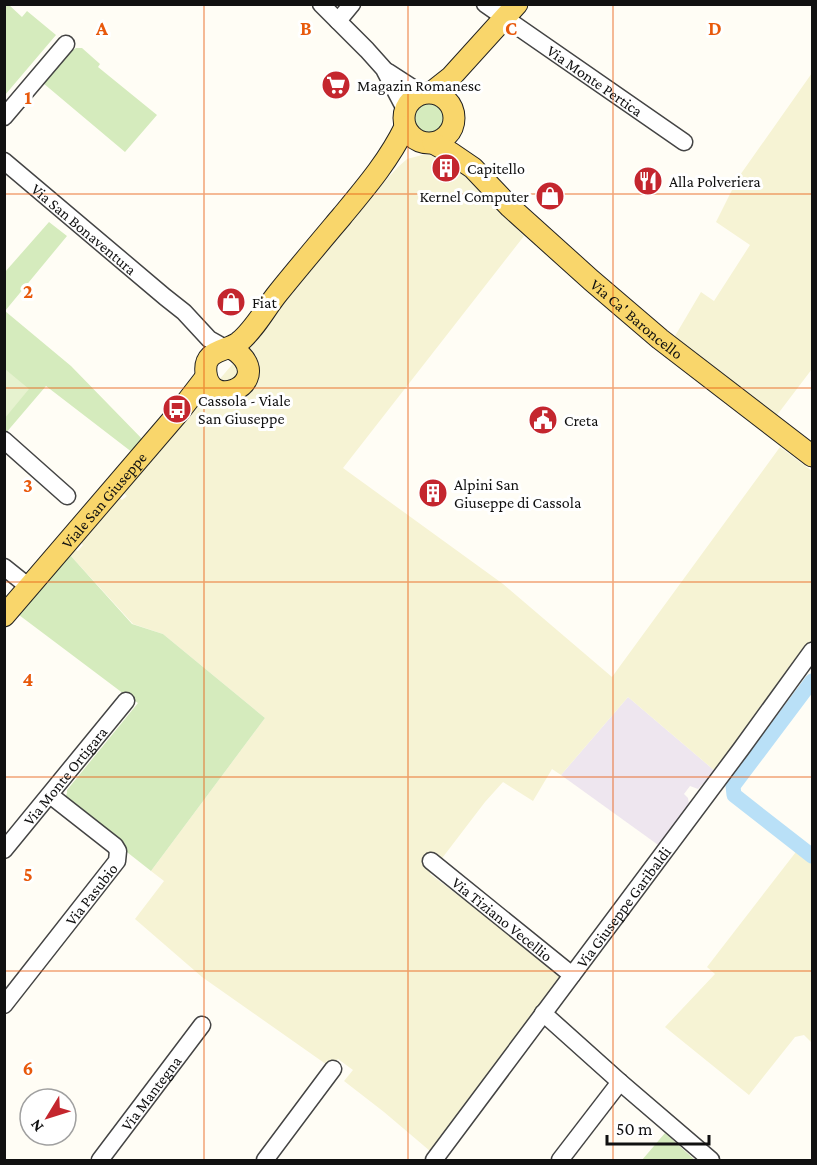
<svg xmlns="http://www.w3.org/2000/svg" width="817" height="1165" font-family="'Crimson Pro',serif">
<rect width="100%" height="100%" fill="#fffdf5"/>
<path fill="#eee6ef" d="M628,697L715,771L698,789L690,786L684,794L688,798L689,804L676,821L678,823L661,847L561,775Z"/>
<path fill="#f6f3d4" d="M812,73V369L774,419L672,341L701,292L714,301L750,245L716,222L738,178Z
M422,155H431L445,159L454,165L524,236L343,468L503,584L612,677L780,447L812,471V647L715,771L628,697L561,775L552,769L533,801L503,782L485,802L430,874L562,974L440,1144L433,1146L430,1151L384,1112L344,1081L353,1070L338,1059L330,1067L202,977L135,919L164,881L151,871L265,718L163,634L133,624L70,555L74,549L78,551L83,545L80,542L119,497L122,500L127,496L123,492L131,483L236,360L384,182L398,167L407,159Z
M799,848L812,858V1043L804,1035L795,1037L749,1095L665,1027L715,974L707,967Z"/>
<path fill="#d5ebbd" d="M4,5H9L22,17L27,11L56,35L5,95Z
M76,48H82L100,64L98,67L157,115L125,152L43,83L71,51Z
M414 118a15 15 0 1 1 30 0a15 15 0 1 1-30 0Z
M49,222L67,236L5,311L71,366L147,444L137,456L46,386L5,434V272Z
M70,555L132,624L163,634L265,718L151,871L71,808L65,798L67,793V790L138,703L124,694L19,615Z
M665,1133L695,1160H642Z"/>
<path fill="#e6f2cf" d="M5,369L29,389L5,418Z"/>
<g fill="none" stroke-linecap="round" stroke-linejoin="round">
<path stroke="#b9e0f7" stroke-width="15" d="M812,681L733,786L734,795L812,856"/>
<g stroke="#444" stroke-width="19">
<g id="minor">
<path d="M321,4L367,50L384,69L405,109"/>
<path id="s1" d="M485,4L684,142"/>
<path d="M338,21L352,4"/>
<path d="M388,72L422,94"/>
<path d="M4,117L66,44"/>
<path id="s2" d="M4,161L165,297L184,312L209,339L225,348"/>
<path d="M4,440L67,496"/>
<path d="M4,567L29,587"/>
<path id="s3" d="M4,850L126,701"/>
<path id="s4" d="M431,861L572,975"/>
<path id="s5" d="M4,1005L117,861L118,851L115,846L50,795"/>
<path d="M543,1013L620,1082L711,1160"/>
<path id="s6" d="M100,1160L202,1025"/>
<path d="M265,1160L333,1069"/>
<path id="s7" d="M434,1160L741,749L812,651"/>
<path d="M560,1160L620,1082"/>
</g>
</g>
<g stroke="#222" stroke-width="23">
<g id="major">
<path d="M432,92L451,77L517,4"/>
<circle cx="429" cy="118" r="25"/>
<path id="s8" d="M433,143L451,153L473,168L510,207L591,280L660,339L812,456"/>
<path d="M230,348C236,350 240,354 244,359C264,387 210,409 206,373C203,349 226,352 239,342C255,329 265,309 278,293C299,267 321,241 342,216C366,187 389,160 405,127"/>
<path id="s9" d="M4,616L179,412L206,377"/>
</g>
</g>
<use href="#minor" stroke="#fff" stroke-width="16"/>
<use href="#major" stroke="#f9d66b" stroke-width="21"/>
</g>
<path fill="none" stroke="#e8590c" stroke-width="1.5" stroke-opacity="0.55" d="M204,4V1160M408,4V1160M613,4V1160M4,194H812M4,388H812M4,582H812M4,777H812M4,971H812"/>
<defs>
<g id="supermarket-disc" transform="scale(1.5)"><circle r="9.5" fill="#c4262e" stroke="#fff"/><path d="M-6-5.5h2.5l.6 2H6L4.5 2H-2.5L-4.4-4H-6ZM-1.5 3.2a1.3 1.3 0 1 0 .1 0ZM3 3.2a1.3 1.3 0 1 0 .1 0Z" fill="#fff"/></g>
<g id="building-disc" transform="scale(1.5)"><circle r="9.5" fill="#c4262e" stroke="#fff"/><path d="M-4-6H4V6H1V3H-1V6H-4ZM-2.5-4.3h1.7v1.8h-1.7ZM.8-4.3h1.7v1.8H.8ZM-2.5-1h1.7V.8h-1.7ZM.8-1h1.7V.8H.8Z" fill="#fff"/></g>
<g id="restaurant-disc" transform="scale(1.5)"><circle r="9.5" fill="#c4262e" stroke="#fff"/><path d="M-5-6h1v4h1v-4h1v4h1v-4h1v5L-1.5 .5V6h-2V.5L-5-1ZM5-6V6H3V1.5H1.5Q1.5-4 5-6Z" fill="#fff"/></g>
<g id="shop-disc" transform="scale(1.5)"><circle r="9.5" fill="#c4262e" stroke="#fff"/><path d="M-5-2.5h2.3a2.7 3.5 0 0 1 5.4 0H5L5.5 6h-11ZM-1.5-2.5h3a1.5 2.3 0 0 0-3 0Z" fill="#fff"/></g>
<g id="bus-disc" transform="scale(1.5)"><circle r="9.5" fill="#c4262e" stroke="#fff"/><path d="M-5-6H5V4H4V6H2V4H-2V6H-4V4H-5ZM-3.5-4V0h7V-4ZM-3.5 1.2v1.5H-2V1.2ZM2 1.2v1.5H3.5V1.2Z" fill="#fff"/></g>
<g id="civic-disc" transform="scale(1.5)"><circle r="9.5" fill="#c4262e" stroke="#fff"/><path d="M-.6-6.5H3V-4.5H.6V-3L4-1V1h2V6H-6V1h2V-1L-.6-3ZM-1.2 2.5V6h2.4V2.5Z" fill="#fff"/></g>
</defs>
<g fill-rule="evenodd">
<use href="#supermarket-disc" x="336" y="85"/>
<use href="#building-disc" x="446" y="168"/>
<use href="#restaurant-disc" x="648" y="181"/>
<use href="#shop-disc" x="550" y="196"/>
<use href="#shop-disc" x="231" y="302"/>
<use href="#bus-disc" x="177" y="409"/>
<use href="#civic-disc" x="543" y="420"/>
<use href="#building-disc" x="433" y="493"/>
</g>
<g text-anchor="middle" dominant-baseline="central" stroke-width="6" stroke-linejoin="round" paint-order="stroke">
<g font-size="16" fill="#111" stroke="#fff">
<text stroke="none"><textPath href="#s1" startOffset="134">Via Monte Pertica</textPath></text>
<text stroke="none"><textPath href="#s2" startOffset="105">Via San Bonaventura</textPath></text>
<text stroke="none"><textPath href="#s8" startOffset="270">Via Ca' Baroncello</textPath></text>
<text stroke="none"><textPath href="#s9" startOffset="153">Viale San Giuseppe</textPath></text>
<text stroke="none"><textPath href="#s3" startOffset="96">Via Monte Ortigara</textPath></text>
<text stroke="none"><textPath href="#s5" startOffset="141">Via Pasubio</textPath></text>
<text stroke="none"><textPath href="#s7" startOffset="316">Via Giuseppe Garibaldi</textPath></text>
<text stroke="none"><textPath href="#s4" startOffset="92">Via Tiziano Vecellio</textPath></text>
<text stroke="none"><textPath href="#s6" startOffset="84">Via Mantegna</textPath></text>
</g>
<g font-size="16" fill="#111" stroke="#fff" text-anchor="start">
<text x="357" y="85">Magazin Romanesc</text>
<text x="467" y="168">Capitello</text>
<text x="669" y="181">Alla Polveriera</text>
<text x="529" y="196" text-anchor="end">Kernel Computer</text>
<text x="252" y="302">Fiat</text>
<text x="198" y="400">Cassola - Viale<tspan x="198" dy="18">San Giuseppe</tspan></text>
<text x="564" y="420">Creta</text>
<text x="454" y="484">Alpini San<tspan x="454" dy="18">Giuseppe di Cassola</tspan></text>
</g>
</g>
<g font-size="20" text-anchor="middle" font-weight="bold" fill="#e8590c" stroke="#fff" stroke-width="6" stroke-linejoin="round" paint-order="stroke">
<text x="102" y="35">A</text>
<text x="306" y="35">B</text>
<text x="511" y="35">C</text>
<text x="715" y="35">D</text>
<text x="28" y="104">1</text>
<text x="28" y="298">2</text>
<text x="28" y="492">3</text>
<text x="28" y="686">4</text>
<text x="28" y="881">5</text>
<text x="28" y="1075">6</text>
</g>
<rect width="817" height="1165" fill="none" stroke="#111111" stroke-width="12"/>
<g transform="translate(48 1117) rotate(232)"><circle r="28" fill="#ffffff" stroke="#a0a0a0" stroke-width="1.5"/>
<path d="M0-4.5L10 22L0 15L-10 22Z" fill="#c4262e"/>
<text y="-9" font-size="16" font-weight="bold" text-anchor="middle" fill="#111111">N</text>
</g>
<path d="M607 1135v9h102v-9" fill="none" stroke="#111111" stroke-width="3"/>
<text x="616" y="1135" font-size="18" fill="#111111" stroke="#ffffff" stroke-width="4.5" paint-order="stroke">50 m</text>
</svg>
